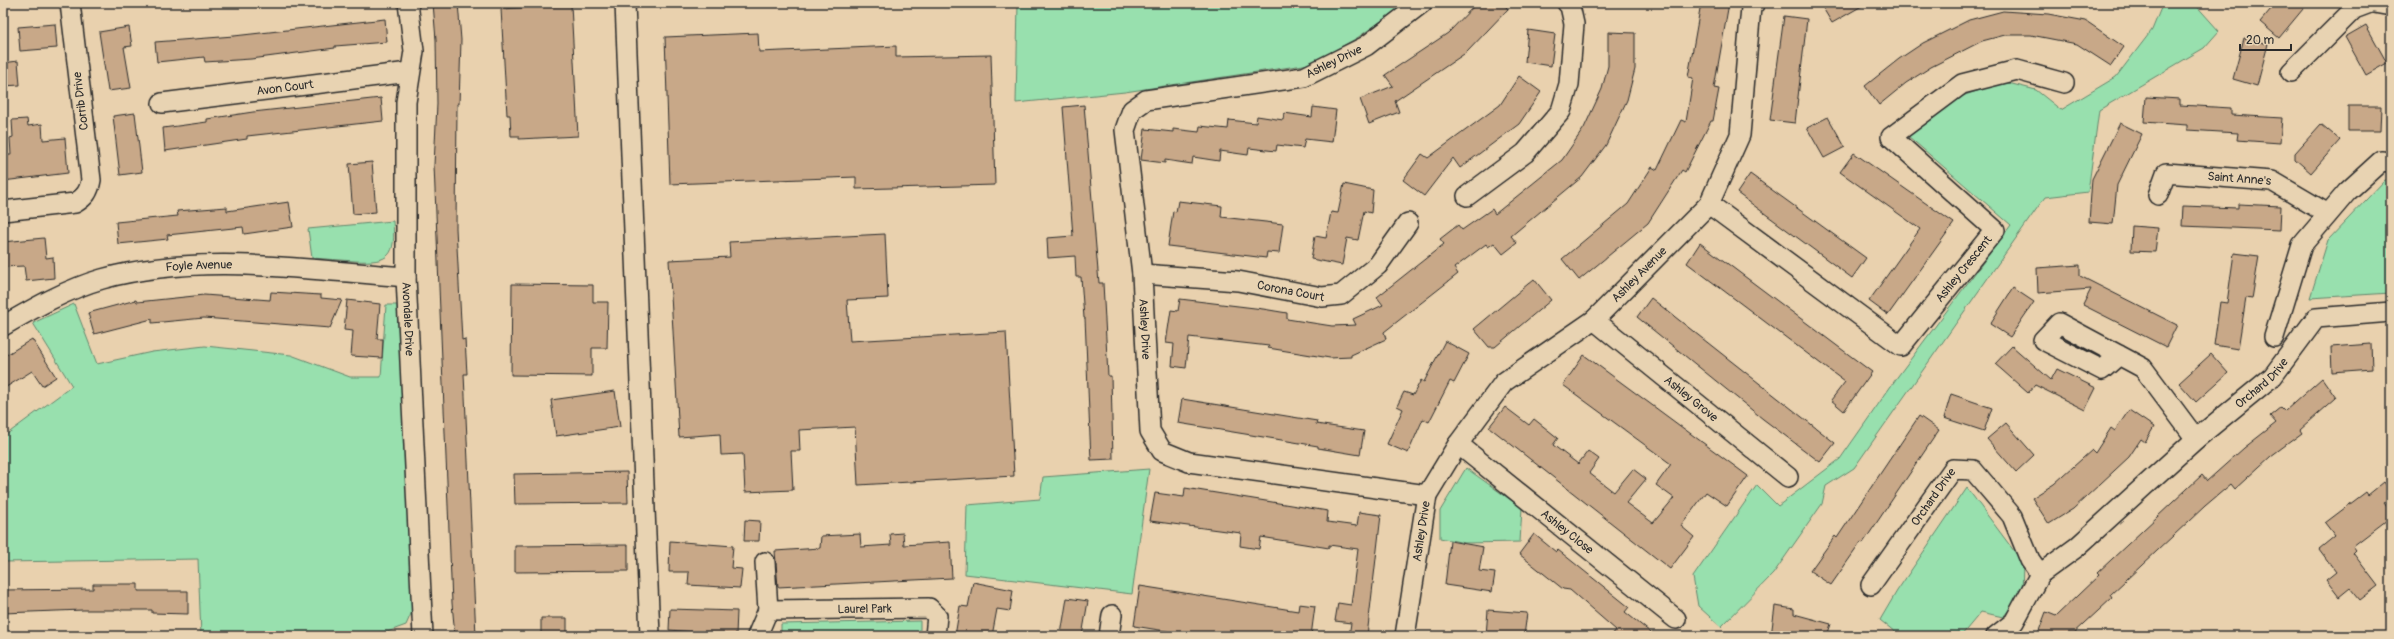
<svg xmlns="http://www.w3.org/2000/svg" width="2394" height="639" font-family="Pangolin,sans-serif">
<rect width="100%" height="100%" fill="#e9d1ae"/>
<filter id="ink" filterUnits="userSpaceOnUse"><feTurbulence type="fractalNoise" baseFrequency=".025" numOctaves="2"/><feDisplacementMap in="SourceGraphic" scale="8" xChannelSelector="R" yChannelSelector="G"/><feConvolveMatrix kernelMatrix="1 2 1 2 8 2 1 2 1" color-interpolation-filters="sRGB"/></filter>
<g filter="url(#ink)">
<path fill="#98e0ae" stroke="#62866c" d="M1018,3H1407L1357,38L1310,64L1125,92L1016,103Z
M2163,3H2194L2219,31L2204,48L2099,110L2088,192L2045,197L1854,468L1826,486L1822,504L1773,574L1721,627L1698,606L1693,577L1757,485L1778,506L1840,459L1898,376L2011,225L1908,136L1962,96L2004,82L2036,90L2061,110L2116,77L2152,30Z
M2385,180H2391V293L2310,298L2328,240Z
M393,221C396,256 390,263 355,261C341,260 326,259 312,258L308,229Z
M74,304L97,364L152,352L205,346L291,355L350,377H381L386,305H397L414,607L406,625L387,632L201,636L198,559L3,562V437L72,386L33,323Z
M1466,468L1522,508L1520,542L1465,543L1440,538V511Z
M1149,469L1132,594L965,574L967,505L1040,499L1043,477Z
M1967,488L2023,563L2022,595L2003,617L1981,612L1961,636H1900L1880,620L1897,591Z
M920,621V636H788L781,634V624Z"/>
<path fill="#c8a888" stroke="#2b2b2b" d="M433,3H458L461,40L459,104H457L456,228L462,340L465,339L467,374H464L476,636H455L452,603L434,165L437,104L436,40Z
M1477,3H1502L1508,9L1467,52L1395,101L1399,112L1369,124L1360,99L1393,86L1385,75L1448,33Z
M1701,3H1729L1714,88L1719,89L1713,121H1711L1685,172L1682,170L1648,223L1579,280L1562,259L1628,204L1652,167L1657,170L1681,120L1686,122L1693,78L1688,77Z
M1820,3H1867L1832,23Z
M2276,3H2308L2279,38L2260,22Z
M571,5L578,136L519,139V136H511L510,115H507L501,9Z
M2003,11L2048,14L2086,21L2124,47L2111,66L2077,44L2031,35H2005L1982,41L1931,67L1906,83L1879,105L1865,86L1899,59L1923,43L1969,20Z
M1784,16L1807,19L1795,123L1770,120Z
M385,19L387,42L335,46V48L251,59L205,62L204,57L157,62L155,42L234,36Z
M55,24L57,48L20,51L18,27Z
M2366,25L2387,63L2366,75L2345,37Z
M129,27L132,46L124,47L131,88L108,91L99,32Z
M1528,30L1555,34L1551,66L1525,62Z
M1608,32L1635,33V69L1627,100L1606,145L1582,177L1511,236L1517,243L1503,254L1494,243L1488,247L1486,244L1454,268L1458,274L1384,332L1386,339L1351,355V357L1330,358L1268,348L1269,346L1189,337L1186,368L1172,366L1174,344L1166,343L1171,310L1178,311L1180,299L1263,309L1287,313V319L1332,326L1356,325L1353,319L1383,305L1377,297L1444,244L1440,239L1458,225L1462,230L1492,209L1495,214L1562,160L1584,128L1602,89L1608,66Z
M758,33L759,52L896,46V57L991,55L995,185L856,189V177L670,184L665,37Z
M2244,38L2268,44L2257,86L2233,79Z
M18,61L20,85L3,86V63Z
M1519,76L1541,92L1519,124L1460,168L1453,158L1424,196L1403,180L1422,154L1428,158L1500,105Z
M2146,97L2180,99V105L2231,108V115L2282,118L2280,143L2237,140L2238,133L2187,130V125L2144,122Z
M381,98L383,121L247,136V139L165,151L163,128L207,122V119L253,112Z
M1084,105L1099,283H1103L1108,376H1111L1113,459L1091,460L1085,318H1084L1081,277H1076L1075,256L1048,258L1047,238L1073,236L1063,107Z
M2348,106H2381L2380,131H2348Z
M1313,107L1336,110L1332,142L1305,139L1303,148L1277,145L1276,151L1249,148L1248,155L1220,151L1219,161L1193,157L1192,164L1165,160V163L1141,160L1145,129L1173,132V129L1199,132L1200,126L1228,129L1229,120L1256,123L1257,116L1283,120L1284,113L1312,117Z
M135,113L142,172L120,175L113,116Z
M1828,117L1845,147L1824,158L1807,128Z
M27,119L28,126L42,124L43,140L65,138L68,173L3,181V155H11L10,138L13,137L12,120Z
M2120,123L2142,134L2117,185L2113,224L2089,222L2092,179Z
M2321,124L2340,140L2311,173L2295,159V153Z
M1854,153L1954,223L1888,315L1869,301L1920,229L1840,172Z
M372,162L376,212L353,214L349,164Z
M1750,174L1866,258L1852,278L1737,193Z
M1344,184L1373,190L1371,213L1364,211L1358,240L1347,238L1342,265L1311,259L1315,236L1326,238L1331,212L1338,213Z
M1178,201L1222,206L1221,217L1283,224L1279,253L1267,252L1266,258L1168,246L1173,211L1176,212Z
M289,202L293,227L244,234L243,227L167,235L168,239L118,244L116,222L178,216L177,211L227,207V211Z
M2238,204L2281,206L2280,230L2182,226L2183,206L2238,208Z
M2132,226L2158,228L2155,252L2131,251Z
M885,234L888,298L847,300L850,341L1006,332L1014,476L858,485L855,427L799,430L800,451H791L793,490L745,492L743,454L721,455L720,434L679,437L669,260L730,257L729,242Z
M44,238L46,258L53,257L54,278L26,281L24,266L3,267V242Z
M1700,243L1872,372L1844,411L1831,400L1845,382L1687,263Z
M2234,253L2259,256L2252,299L2246,298L2238,349L2214,345L2220,302L2227,303Z
M2080,265V276L2177,325L2166,347L2083,305L2091,289L2038,293L2037,268Z
M1534,279L1551,300L1495,347H1489L1474,329Z
M512,284L593,285V302H608L607,348H592V376L511,375Z
M2013,288L2034,302L2010,337L1990,324Z
M271,292L321,295V298L342,300L330,328L204,318L152,323V319L94,334L88,313L136,300L137,302L204,295L270,300Z
M1651,298L1835,443L1820,462L1763,419L1637,317Z
M347,300L380,304L377,339H383L382,358L351,356L353,331L344,330Z
M32,339L56,377L42,386L32,371L3,389V357Z
M1445,341L1469,354L1454,383L1450,381L1429,422L1423,419L1408,453L1387,444L1403,409L1397,406L1404,392L1413,395L1421,380L1424,382Z
M2371,344L2372,369L2332,372L2331,347Z
M2012,346L2051,380L2057,369L2096,388L2085,410L2035,385L2028,393L2002,370L1995,364Z
M2211,354L2228,373L2196,402L2179,383Z
M1584,355L1748,476L1727,506L1706,492L1681,526L1694,537L1670,569L1489,427L1505,407L1529,425L1534,419L1558,438L1553,445L1578,464L1588,451L1599,459L1589,473L1614,492L1633,469L1646,479L1626,503L1653,523L1674,498L1656,485L1671,464L1563,385Z
M2322,378L2336,398L2300,430L2302,433L2271,456L2235,489L2231,484L2205,506L2110,595L2112,598L2071,636H2037L2046,612L2056,616L2099,575L2097,573L2202,475L2207,481L2244,448L2276,423L2270,416L2281,407L2285,411Z
M615,391L620,427L556,436L551,400Z
M1951,394L1992,408L1984,431L1944,418Z
M1182,399L1317,421L1316,424L1364,431L1360,455L1318,448V446L1178,423Z
M2129,410L2154,427L2145,442L2141,439L2129,457L2100,484L2073,509L2049,524L2032,498L2054,484L2092,450L2095,453L2111,428L2115,431Z
M1919,416L1939,430L1863,543L1861,542L1831,585L1810,571L1835,536L1837,538Z
M2006,423L2034,455L2016,472L1987,439Z
M627,472L628,503L515,504L514,474Z
M2384,482L2391,491V498L2384,503L2391,512V517L2353,546L2356,550L2353,553L2378,586L2360,600L2350,588L2339,597L2326,580L2336,572L2319,549L2335,536L2325,523L2366,492L2368,495Z
M1185,488L1328,511L1327,522L1357,526L1359,512L1381,515L1367,636H1349L1351,623L1335,621L1338,603L1351,605L1358,549L1329,545V548L1261,537L1259,549L1240,546L1241,533L1150,521L1155,493L1184,497Z
M745,520L760,521L759,541H744Z
M903,533L904,545L950,542L952,578L778,587L775,551L820,548L821,536L860,534L861,547L891,545L890,534Z
M1534,534L1556,552L1558,550L1629,607L1625,612L1655,636H1611L1616,630L1570,590L1563,589L1519,554Z
M670,541L733,546L731,568L742,569L740,588L688,585L689,572H669Z
M1450,541L1483,547L1479,571L1495,573L1492,592L1445,585Z
M628,545V571L515,572V546Z
M973,582L1013,590L1010,611L997,609L992,636H955L960,606L968,607Z
M93,584H138V591H188V614L152,613V610H83L3,613V590L93,589Z
M1140,586L1298,611L1299,604L1315,606L1311,636H1197L1134,626Z
M1067,598L1088,601L1082,636L1061,634Z
M1775,606L1794,609V614L1831,624L1827,636H1771Z
M670,609L737,611L736,635L669,630Z
M1488,610L1527,613L1524,636H1486Z
M541,618H567V636H541Z"/>
<g fill="none" stroke-linecap="round" stroke-linejoin="round">
<g stroke="#2b2b2b" stroke-width="22">
<g id="street">
<path id="s1" d="M408,3L414,51L406,102V277L423,636"/>
<path d="M625,3L650,636"/>
<path id="s2" d="M1422,3L1366,46L1304,77L1146,100L1132,110L1125,130L1142,274L1150,431L1162,451L1189,462L1427,495"/>
<path d="M2374,3L2391,6"/>
<path d="M2291,72L2354,9L2370,3"/>
<path id="s3" d="M162,103L409,72"/>
<path id="s4" d="M2158,195L2166,173L2272,181L2328,214"/>
<path d="M1467,196L1525,153L1561,111L1569,84L1574,24L1570,6L1567,3"/>
<path id="s5" d="M1709,204L1901,346L1995,230L1891,137L1962,84L2017,70L2064,83"/>
<path d="M3,211L75,203C85,197 89,192 91,180L70,3"/>
<path id="s6" d="M1142,274L1238,281L1322,297L1341,295L1378,265L1408,223"/>
<path id="s7" d="M1594,320L1788,477"/>
<path id="s8" d="M3,326C34,308 67,289 102,279C201,252 306,270 406,277"/>
<path d="M2274,337L2302,245L2347,192L2381,161L2391,162"/>
<path d="M2119,355L2102,370L2043,340L2059,323L2143,368L2196,439"/>
<path id="s9" d="M1458,444L1676,619"/>
<path d="M765,562L768,610"/>
<path id="s10" d="M1871,585L1953,469L1973,470L2012,516L2030,560L2040,574L2077,547L2196,439L2273,376L2316,318L2391,312"/>
<path id="s11" d="M757,636L768,610L929,608L937,616L935,636"/>
<path d="M1109,636L1112,615"/>
<path id="s12" d="M1405,636L1427,495L1458,444L1504,382L1594,320L1709,204L1740,135L1751,7L1755,3"/>
<path d="M1996,636L2014,622L2040,574"/>
</g>
</g>
<use href="#street" stroke="#e8d3b2" stroke-width="19"/>
</g>
</g>
<g text-anchor="middle" dominant-baseline="central" stroke-width="3" stroke-linejoin="round" paint-order="stroke">
<g font-size="12" fill="#2b2b2b" stroke="#e8d3b2">
<text transform="translate(1334 62) rotate(-26)">Ashley Drive</text>
<text stroke="none"><textPath href="#s3" startOffset="124">Avon Court</textPath></text>
<text transform="translate(81 101) rotate(-97)">Corrib Drive</text>
<text stroke="none"><textPath href="#s4" startOffset="97">Saint Anne's</textPath></text>
<text stroke="none"><textPath href="#s8" startOffset="208">Foyle Avenue</textPath></text>
<text stroke="none"><textPath href="#s5" startOffset="338">Ashley Crescent</textPath></text>
<text stroke="none"><textPath href="#s12" startOffset="453">Ashley Avenue</textPath></text>
<text stroke="none"><textPath href="#s6" startOffset="150">Corona Court</textPath></text>
<text stroke="none"><textPath href="#s1" startOffset="317">Avondale Drive</textPath></text>
<text stroke="none"><textPath href="#s2" startOffset="538">Ashley Drive</textPath></text>
<text stroke="none"><textPath href="#s10" startOffset="580">Orchard Drive</textPath></text>
<text stroke="none"><textPath href="#s7" startOffset="125">Ashley Grove</textPath></text>
<text stroke="none"><textPath href="#s10" startOffset="108">Orchard Drive</textPath></text>
<text stroke="none"><textPath href="#s12" startOffset="106">Ashley Drive</textPath></text>
<text stroke="none"><textPath href="#s9" startOffset="140">Ashley Close</textPath></text>
<text stroke="none"><textPath href="#s11" startOffset="125">Laurel Park</textPath></text>
</g>
</g>
<rect width="2394" height="639" fill="none" stroke="#e8d3b2" stroke-width="16"/>
<rect x="8" y="8" width="2378" height="623" fill="none" stroke="#2b2b2b" stroke-width="1.5" filter="url(#ink)"/>
<path d="M2240 44v6h51v-6" fill="none" stroke="#2b2b2b" stroke-width="2"/>
<text x="2246" y="44" font-size="12" fill="#2b2b2b" stroke="#e8d3b2" stroke-width="3" paint-order="stroke">20 m</text>
</svg>
